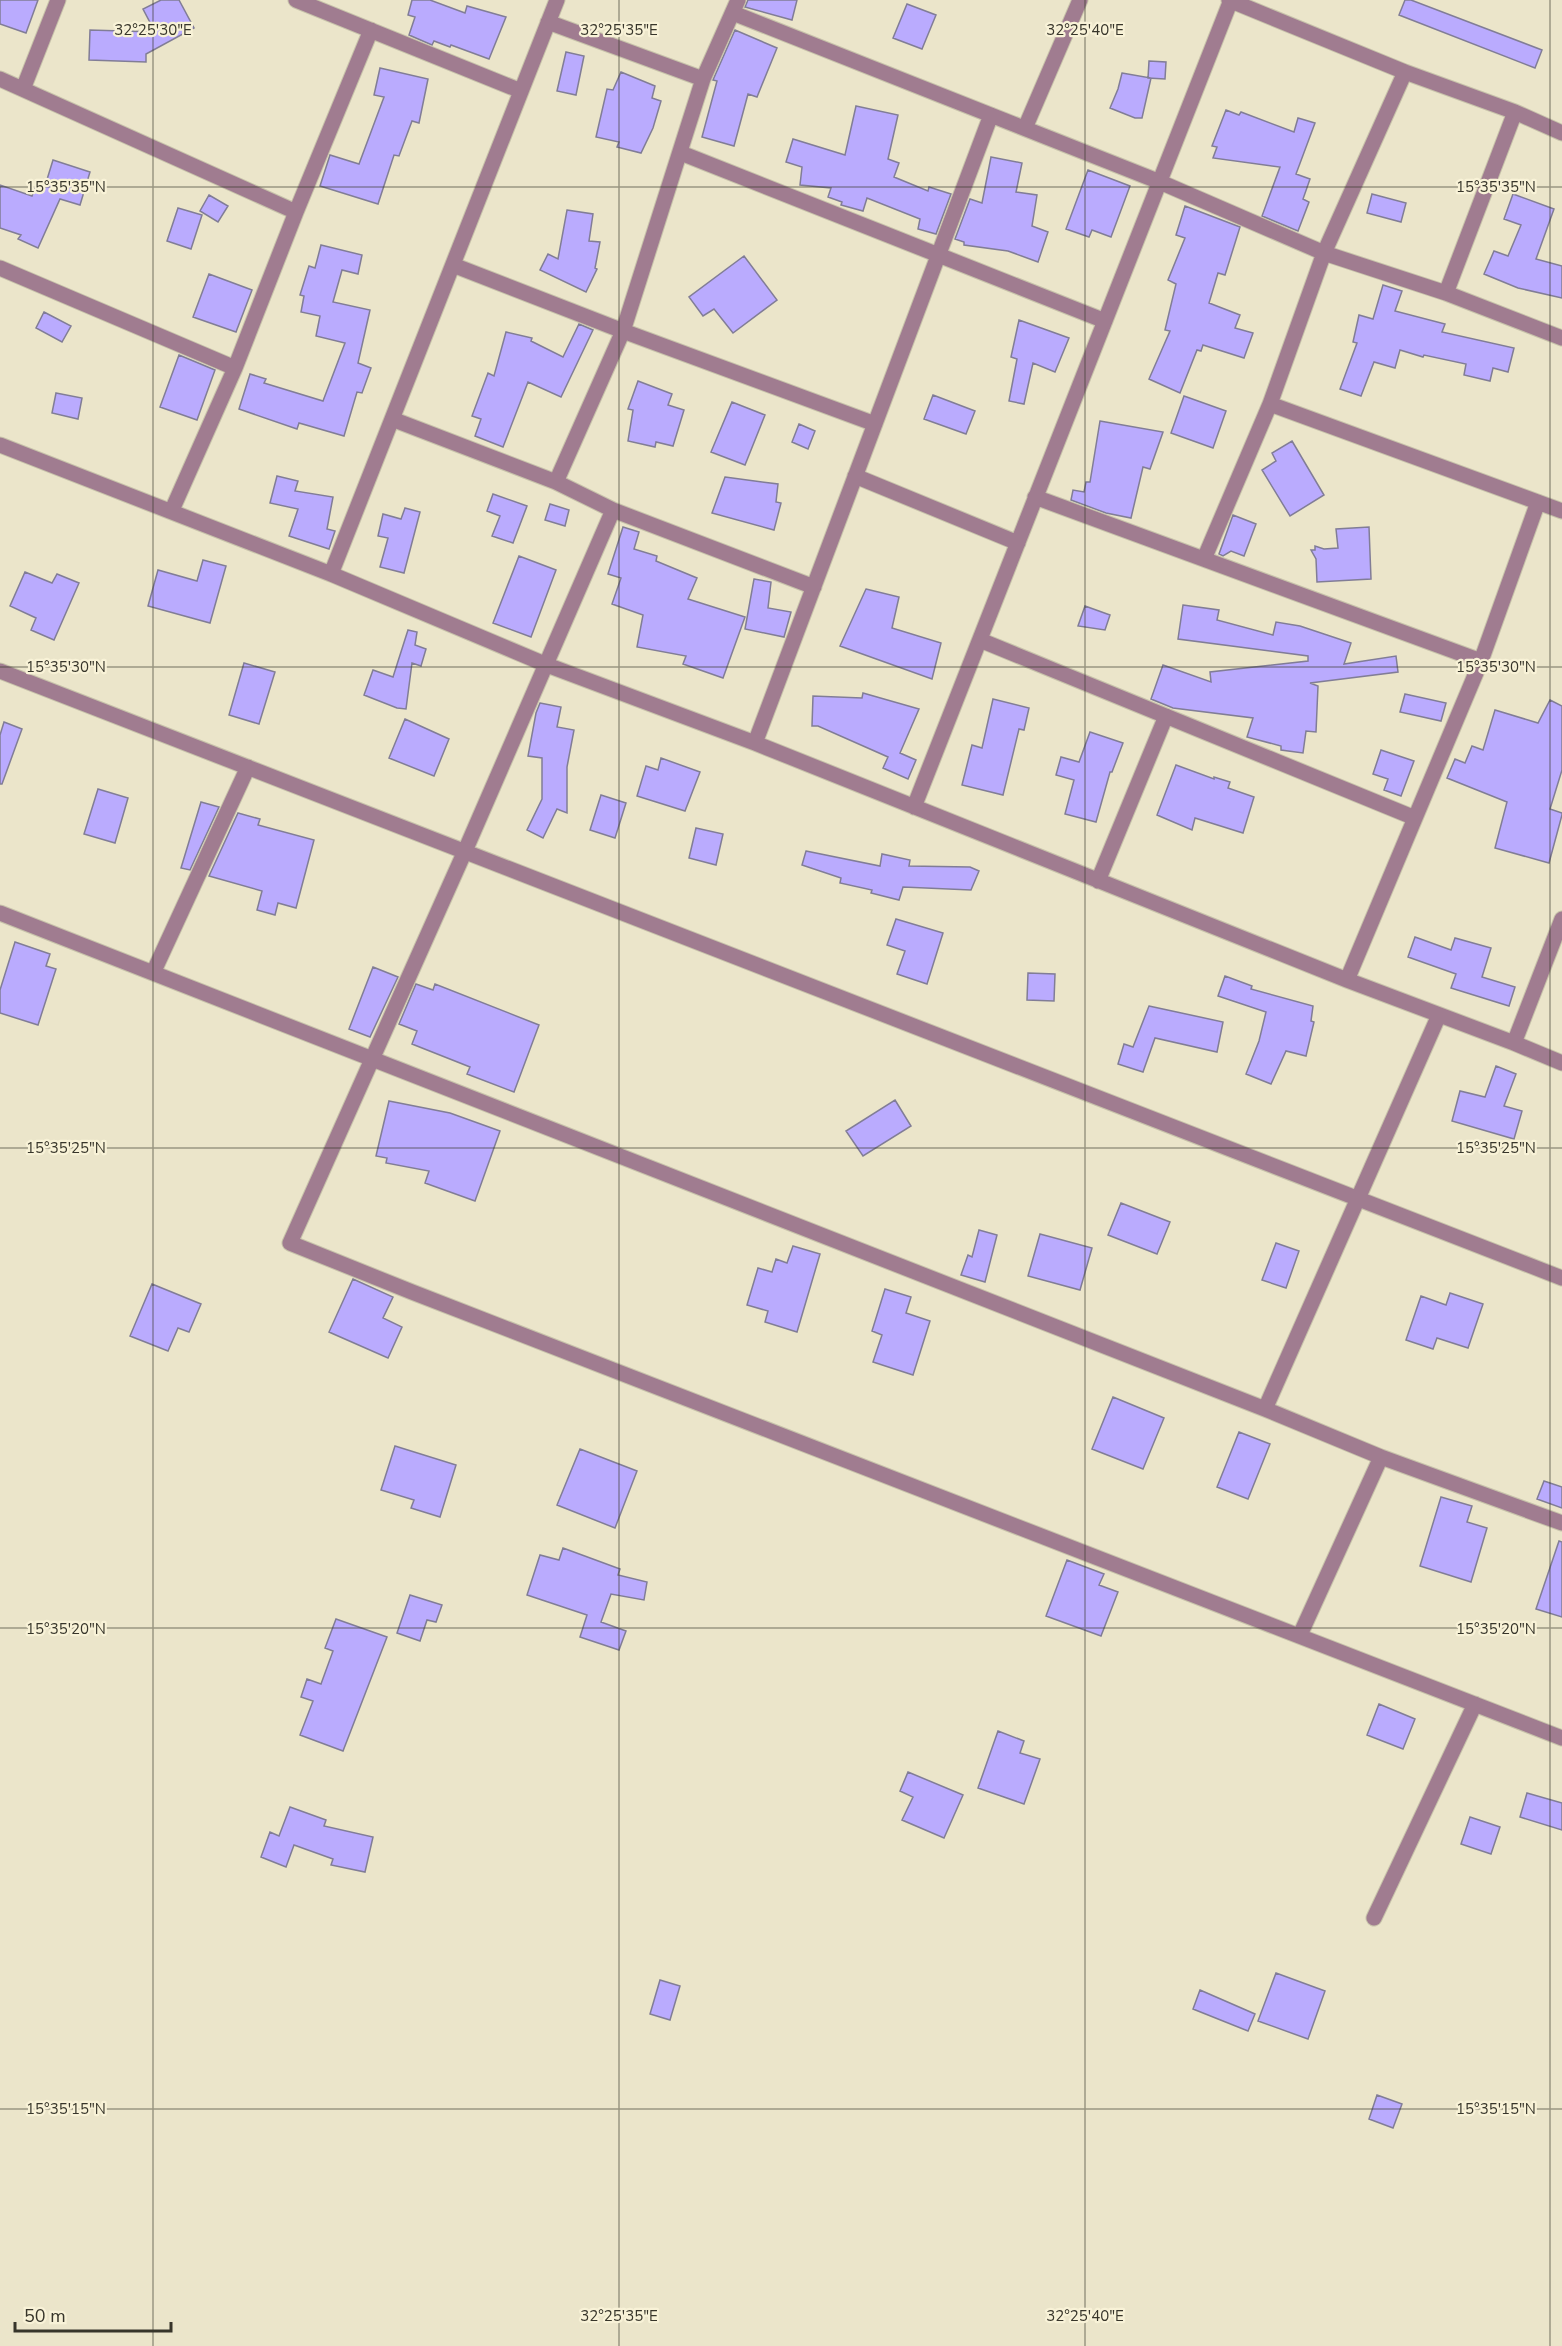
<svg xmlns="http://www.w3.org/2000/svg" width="1562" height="2346" font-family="'Nunito Sans',sans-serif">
<rect width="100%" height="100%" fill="#ebe5ca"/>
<path fill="#baabfe" stroke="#817d96" stroke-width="1.5" d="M0,0H38L26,33L0,24Z
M161,0H179L194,28L146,54V62L89,60L90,30L155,32L143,9Z
M412,0H430L465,13L467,6L506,17L489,59L451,45L450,47L434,41L432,45L409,35L415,17L408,15Z
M748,0H797L792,20L745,7Z
M1405,0H1411L1542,50L1535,68L1399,15Z
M907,4L936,15L922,49L893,38Z
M735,30L777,48L757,97L748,94L734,146L702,137L717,81L713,80Z
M566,52L584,56L576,95L557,91Z
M1149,61L1166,62L1165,79L1148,78Z
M380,68L428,79L419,123L412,121L399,156L394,155L378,204L320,186L330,155L359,164L384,97L374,95Z
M621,72L655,86L652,98L661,101L653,128L641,153L617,147L619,142L596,137L607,89L613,90Z
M1122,73L1151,78L1142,118H1135L1110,108L1118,89Z
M856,106L898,115L888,159L899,163L894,177L928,191L929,187L951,194L936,234L918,229L920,219L867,198L863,211L841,205L842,202L828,197L831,188L800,185L802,167L786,162L793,139L845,155Z
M1226,110L1239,115L1241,112L1294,132L1298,118L1315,123L1296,174L1310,179L1303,199L1309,202L1298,231L1262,216L1280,167L1213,158L1217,147L1212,146Z
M991,157L1022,163L1016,192L1037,195L1032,226L1048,232L1038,262L1008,251L964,245V242L955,239L970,199L982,203Z
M53,160L90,172L80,205L60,199L38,248L18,239L21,235L0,228V185L32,196L37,183L45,186Z
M1088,170L1130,186L1111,237L1092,230L1089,237L1066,229Z
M1372,194L1406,203L1401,222L1367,213Z
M1513,194L1554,209L1536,259L1562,266V298L1518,288L1484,274L1494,251L1508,256L1521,225L1504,219Z
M209,195L228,206L218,222L200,211Z
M1185,206L1240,227L1225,275L1218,273L1209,303L1240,315L1235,328L1253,333L1244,358L1203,345L1201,351L1197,350L1180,393L1149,379L1170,331L1165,330L1176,284L1168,280L1185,238L1176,235Z
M178,208L202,215L191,249L167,241Z
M567,210L593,214L589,241L600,242L595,268L597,269L586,292L540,270L548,254L558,259Z
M321,245L362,255L358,274L342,270L333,302L370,310L358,363L371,368L362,393L357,392L344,436L299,423L297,429L239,409L250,374L266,379L264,383L323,401L345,343L316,336L320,316L301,312L304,296L300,295L309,266L315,268Z
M744,256L777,300L733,333L714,309L703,316L689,297Z
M209,274L252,290L236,332L193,317Z
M1383,285L1402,291L1395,311L1445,324L1442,332L1514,348L1508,372L1493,368L1490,381L1464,375L1466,364L1424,355L1423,357L1400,350L1395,368L1374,362L1361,396L1340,389L1357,343L1353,342L1359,315L1373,319Z
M44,312L71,326L62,342L36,328Z
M1019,320L1069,338L1055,372L1033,363L1024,404L1009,401L1017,359L1011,357Z
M579,324L593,330L561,397L528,382L503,447L475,436L481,419L472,416L488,373L494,376L506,332L532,338L531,341L563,357Z
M179,355L215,370L197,420L160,407Z
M638,381L672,394L668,405L684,410L673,446L656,442L655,447L628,441L633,410L628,409Z
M56,393L82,398L78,419L52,413Z
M933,395L975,411L966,434L924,419Z
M1184,396L1226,411L1213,448L1171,433Z
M732,402L765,415L745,465L711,452Z
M1100,421L1163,432L1150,469L1143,467L1131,518L1106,513L1071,500L1073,490L1084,492L1086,482H1090Z
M799,424L815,431L808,449L792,442Z
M1292,441L1324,495L1290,516L1262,470L1276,461L1272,453Z
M277,476L298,481L295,491L333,497L327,529L335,531L329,549L289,536L298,509L270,503Z
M725,477L778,484L776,502L781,503L774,530L712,513Z
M493,494L527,506L513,543L492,536L500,516L487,511Z
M550,504L569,510L565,526L545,520Z
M405,508L420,512L404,573L380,567L388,538L378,536L383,514L401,519Z
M1233,515L1256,524L1244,556L1231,551L1223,556L1219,554Z
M623,527L639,532L634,549L657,556L656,561L697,578L688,599L745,617L723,678L683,664L686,656L637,647L643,615L612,604L621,578L608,574Z
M1369,527L1371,579L1317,582L1316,559L1311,550H1315V546L1324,549L1338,548L1336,529Z
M519,556L556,570L531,637L493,623Z
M203,560L226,566L210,623L148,606L158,570L197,581Z
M25,572L52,583L57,574L79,583L54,640L31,630L36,618L10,606Z
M754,579L771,582L768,608L791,612L784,637L745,629Z
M866,589L899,597L892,628L941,643L932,679L840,646Z
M1183,605L1219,610L1217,620L1273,635L1276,622L1300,626L1351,643L1344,664L1396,656L1398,672L1310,683L1318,686L1316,732L1306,731L1303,753L1281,750V746L1247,737L1253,718L1173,708L1151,699L1163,665L1211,682L1210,672L1308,661V656L1178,639Z
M1085,606L1110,615L1105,630L1078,626Z
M408,630L417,632L415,645L426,649L421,666L412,663L406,709L397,708L364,695L373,670L393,677Z
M244,663L275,672L259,724L229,715Z
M863,693L919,709L900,753L916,760L908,779L883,768L888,757L818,726H812L813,696L862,698Z
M1405,694L1446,703L1441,721L1400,712Z
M993,699L1029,708L1024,730L1019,729L1003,795L962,785L972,745L982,748Z
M1550,700L1562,706V770L1550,809L1562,813V815L1549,863L1495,848L1507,802L1447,778L1455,759L1465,763L1472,746L1483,750L1495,710L1538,723Z
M540,703L561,707L557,727L574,730L567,767V813L557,809L543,838L527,830L542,799V758L528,756L536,713Z
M405,719L449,739L434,776L389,758Z
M4,722L22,729L2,784H0V735Z
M1090,732L1123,743L1112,772H1110L1096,822L1065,814L1074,780L1056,775L1061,757L1079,762Z
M1381,750L1414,761L1401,796L1384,790L1388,779L1373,774Z
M661,758L700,772L685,811L637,796L646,766L658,770Z
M1176,765L1214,779V777L1230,782L1228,788L1254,797L1243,833L1195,818L1192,830L1157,815Z
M98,789L128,798L115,843L84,834Z
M601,795L626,803L615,838L590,830Z
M201,802L219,807L190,870L181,868Z
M238,813L260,819L258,825L314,840L296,908L278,903L275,915L257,910L262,891L209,876Z
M696,828L723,834L716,865L689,858Z
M806,851L880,866L882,854L910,860L909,866L970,867L979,871L971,890L903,887L899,900L871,893L872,890L840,883L841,878L802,865Z
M896,919L943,933L927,984L897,974L905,951L887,945Z
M1415,937L1451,950L1455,938L1491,948L1482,977L1515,987L1509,1006L1451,988L1456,974L1408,957Z
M15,942L50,954L46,966L56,969L38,1025L0,1013V990Z
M373,967L398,977L370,1037L349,1029Z
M1028,973L1055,974L1054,1001L1027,1000Z
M1225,976L1252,986L1251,989L1313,1006L1311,1021L1314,1022L1306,1056L1286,1051L1271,1084L1246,1074L1259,1041L1266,1012L1218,996Z
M416,984L433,990L435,984L539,1025L514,1092L467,1074L470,1067L412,1044L417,1031L399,1024Z
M1149,1006L1223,1022L1217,1052L1155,1038L1143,1072L1118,1064L1124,1044L1133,1047Z
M1496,1066L1516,1074L1504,1106L1522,1111L1514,1139L1452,1121L1460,1091L1485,1097Z
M895,1100L911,1126L863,1156L846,1131Z
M389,1101L450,1113L500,1131L475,1201L425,1183L429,1171L386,1163L387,1158L376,1156Z
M1121,1203L1170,1222L1157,1254L1108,1235Z
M979,1230L997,1235L985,1282L961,1275L968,1255L972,1257Z
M1040,1234L1092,1248L1080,1290L1028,1276Z
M1276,1243L1299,1251L1286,1288L1262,1280Z
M793,1246L820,1254L797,1332L765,1322L768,1311L747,1305L758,1268L772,1272L776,1259L787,1263Z
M353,1279L393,1297L383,1318L402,1327L388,1358L329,1332Z
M152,1284L201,1304L189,1332L178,1328L168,1351L130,1336Z
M885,1289L911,1297L906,1313L930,1321L913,1375L873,1362L882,1335L872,1331Z
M1450,1293L1483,1304L1468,1348L1437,1338L1433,1349L1406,1340L1421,1296L1446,1305Z
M1113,1397L1164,1418L1143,1469L1092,1449Z
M1239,1432L1270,1444L1248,1499L1217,1487Z
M395,1446L456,1465L440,1517L411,1508L414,1500L381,1490Z
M580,1449L637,1471L615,1528L557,1505Z
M1544,1481L1562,1487V1508L1537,1499Z
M1441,1497L1472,1506L1467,1522L1487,1528L1471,1582L1420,1566Z
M1559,1541L1562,1542V1617L1536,1609Z
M563,1548L620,1569L618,1575L647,1582L644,1600L611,1594L601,1622L626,1631L619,1650L580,1637L587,1615L527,1595L540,1555L559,1560Z
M1067,1560L1104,1574L1099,1585L1118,1592L1101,1636L1046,1616Z
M410,1595L442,1605L436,1622L427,1620L420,1641L397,1633Z
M336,1619L387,1637L343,1751L300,1735L313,1701L301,1697L307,1679L321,1684L333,1651L325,1648Z
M1379,1704L1415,1719L1403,1749L1367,1735Z
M998,1731L1024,1741L1020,1753L1040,1759L1024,1804L978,1788Z
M908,1772L963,1795L944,1838L902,1820L913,1797L900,1791Z
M1527,1793L1562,1803V1830L1520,1817Z
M290,1807L326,1820L324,1826L373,1837L365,1872L331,1865L333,1859L294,1845L286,1867L261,1857L270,1832L279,1836Z
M1470,1817L1500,1827L1491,1854L1461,1844Z
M1276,1973L1325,1991L1308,2039L1258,2021Z
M660,1980L680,1986L670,2020L650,2014Z
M1200,1990L1255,2014L1248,2031L1193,2009Z
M1377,2095L1402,2104L1393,2128L1369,2119Z"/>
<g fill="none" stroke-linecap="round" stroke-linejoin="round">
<g stroke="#c7c2aa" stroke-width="17">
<path id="minor" d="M296,0L521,91
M1229,0L1405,72L1515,112L1562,133
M733,13L1160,182L1324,253L1446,293L1562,338
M548,22L703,79
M0,79L296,212
M23,89L58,0
M1025,128L1080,0
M681,153L1105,321
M453,265L623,331L875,424
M0,268L235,368
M1446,293L1515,112
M1270,404L1562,511
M392,419L556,482L613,510L814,587
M0,445L331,574L547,665L755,743L1347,980L1514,1043L1562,1063
M855,476L1018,543
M556,482L623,331L703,79L738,0
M1035,497L1481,661
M172,510L235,368L296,212L371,30
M613,510L465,851L290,1243L412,1292L1562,1738
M1204,559L1270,404L1324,253L1405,72
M331,574L557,0
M980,640L1415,818
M0,671L1562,1278
M755,743L991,115
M914,807L1231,0
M1098,881L1166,716
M0,913L1265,1409L1381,1457L1562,1523
M153,973L248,767
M1347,980L1481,661L1538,502
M1514,1043L1562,919
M1265,1409L1439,1015
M1300,1635L1381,1457
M1374,1918L1475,1704"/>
</g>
<use href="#minor" stroke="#a07c90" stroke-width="15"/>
</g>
<path fill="none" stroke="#37352a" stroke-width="1.5" stroke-opacity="0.45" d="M153,0V2346M619,0V2346M1085,0V2346M1550,0V2346M0,187H1562M0,667H1562M0,1148H1562M0,1628H1562M0,2109H1562"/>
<g font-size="15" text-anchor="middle" fill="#37352a" stroke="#f8f2d7" stroke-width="4.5" stroke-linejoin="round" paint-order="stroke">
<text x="153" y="35">32°25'30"E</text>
<text x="619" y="35">32°25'35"E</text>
<text x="1085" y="35">32°25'40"E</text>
<text x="66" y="192">15°35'35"N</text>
<text x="1496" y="192">15°35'35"N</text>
<text x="66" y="672">15°35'30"N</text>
<text x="1496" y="672">15°35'30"N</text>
<text x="66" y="1153">15°35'25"N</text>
<text x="1496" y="1153">15°35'25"N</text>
<text x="66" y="1634">15°35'20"N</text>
<text x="1496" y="1634">15°35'20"N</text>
<text x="66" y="2114">15°35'15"N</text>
<text x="1496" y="2114">15°35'15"N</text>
<text x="619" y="2321">32°25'35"E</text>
<text x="1085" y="2321">32°25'40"E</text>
</g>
<path d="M15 2322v9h156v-9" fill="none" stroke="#37352a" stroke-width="3"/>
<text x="24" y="2322" font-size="18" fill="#37352a" stroke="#f8f2d7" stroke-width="4.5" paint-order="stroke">50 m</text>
</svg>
